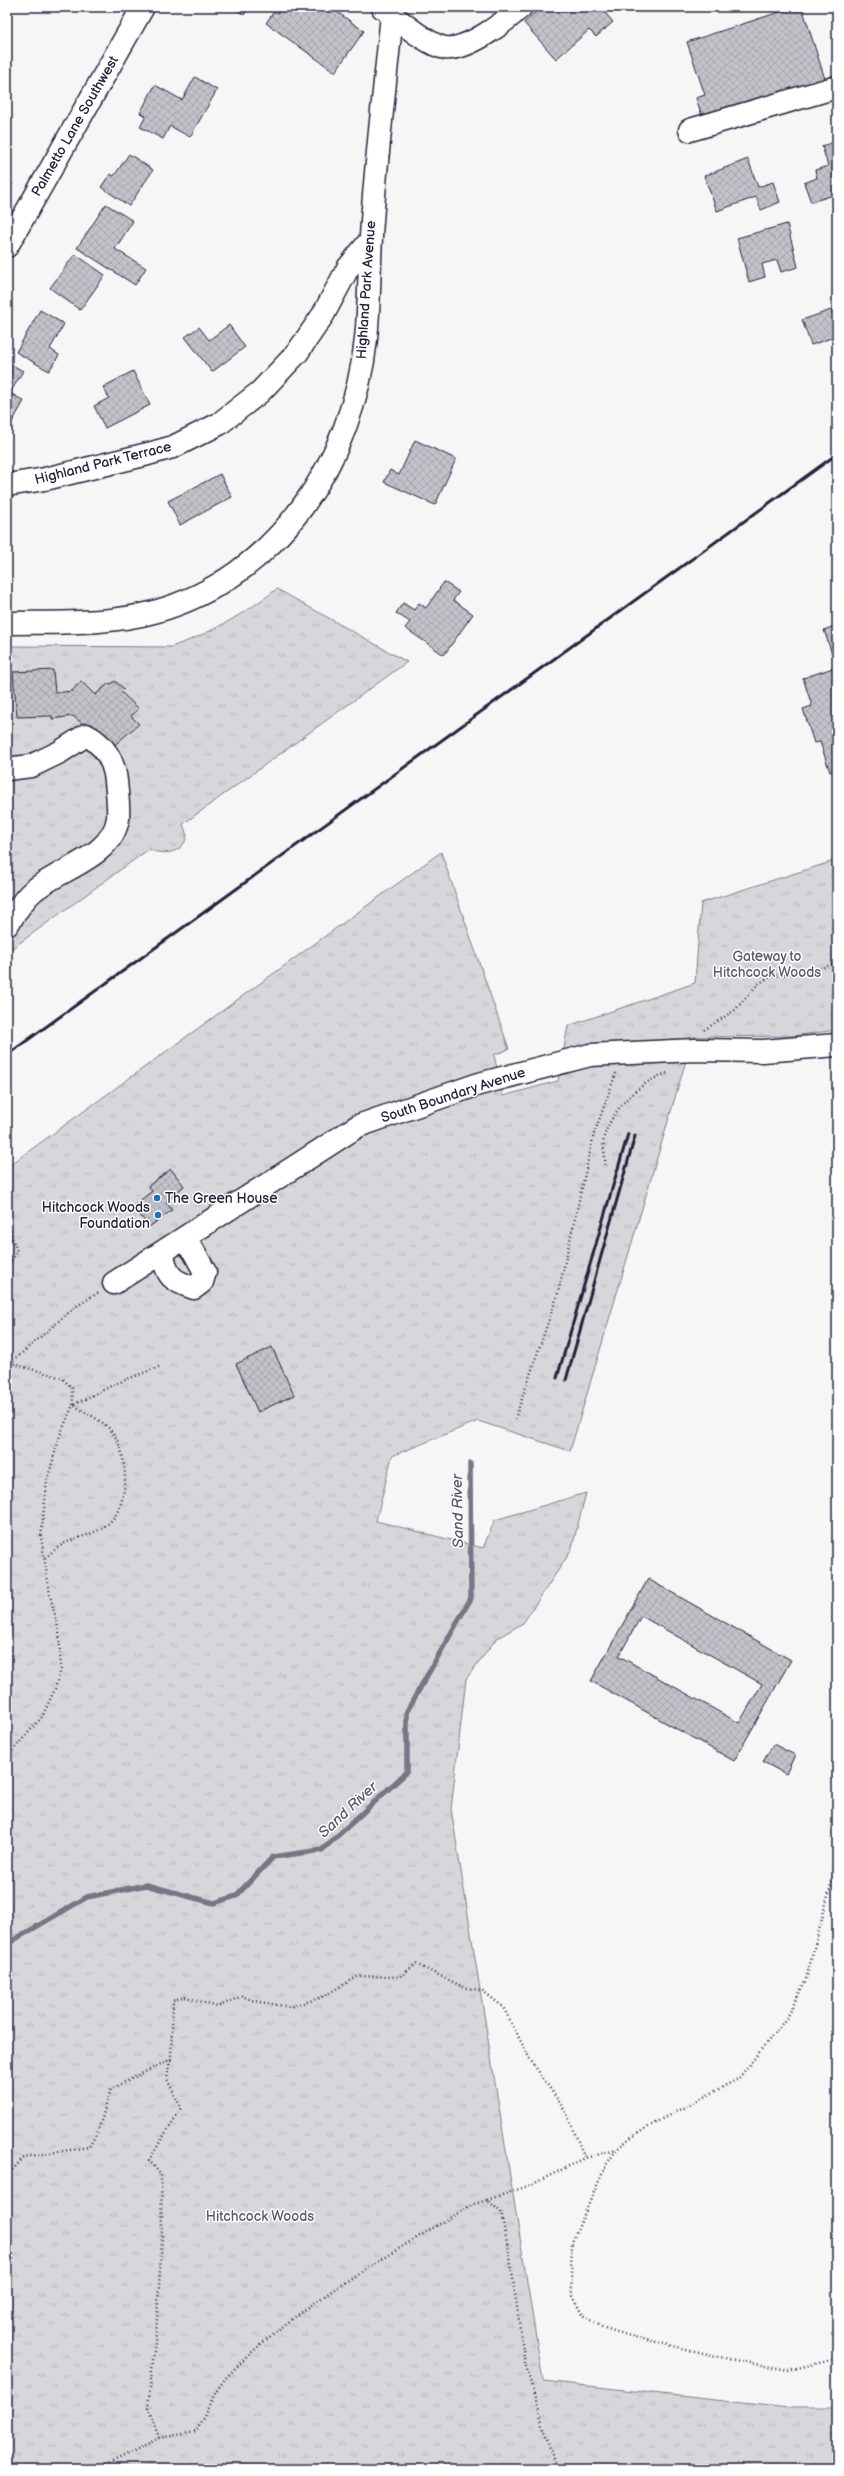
<svg xmlns="http://www.w3.org/2000/svg" width="844" height="2476" font-family="'Balsamiq Sans',sans-serif">
<defs>
<pattern id="grass-tufts" width="24" height="20" patternUnits="userSpaceOnUse"><rect width="24" height="20" fill="#d7d7db"/><path d="M3 7l-1-3M5 7V3M7 7l1-3M15 17l-1-3M17 17v-4M19 17l1-3" fill="none" stroke="#b8b8bd"/></pattern>
<pattern id="building-cross-hatch" width="8" height="8" patternUnits="userSpaceOnUse"><rect width="8" height="8" fill="#c2c2c9"/><path d="M0 0l8 8M0 8l8-8" fill="none" stroke="#a6a6ae"/></pattern>
</defs>
<rect width="100%" height="100%" fill="#f6f6f7"/>
<filter id="ink" filterUnits="userSpaceOnUse"><feTurbulence type="fractalNoise" baseFrequency=".025" numOctaves="2"/><feDisplacementMap in="SourceGraphic" scale="8" xChannelSelector="R" yChannelSelector="G"/><feConvolveMatrix kernelMatrix="1 2 1 2 8 2 1 2 1" color-interpolation-filters="sRGB"/></filter>
<g filter="url(#ink)">
<path fill="url(#grass-tufts)" stroke="#7c7c8b" d="M277,589L407,662L183,824L187,836C183,854 162,856 149,849L7,952V646L171,647C210,634 244,614 277,589Z
M441,852L509,1049L494,1055L503,1096L558,1081L568,1026L695,983L701,903L837,860V1030L792,1036L693,1037L570,1451L478,1421L392,1456L376,1521L483,1548L495,1520L586,1493L571,1551L523,1623L496,1639L466,1679L451,1809L543,2381L788,2408H837V2469H7V1167Z"/>
<g fill="none" stroke-linecap="round" stroke-linejoin="round">
<path stroke="#767685" stroke-width="5.5" d="M7,1944L87,1897L146,1885L214,1903L236,1896L273,1857L322,1850L407,1772V1711L471,1598L470,1464"/>
</g>
<path fill="url(#building-cross-hatch)" stroke="#22223b" fill-rule="evenodd" d="M233,7H249L244,15Z
M277,7H330L364,31L335,72L266,23Z
M541,7H600L613,22L596,37L589,30L556,59L524,23Z
M795,7H802L825,79L703,119L696,98L705,95L687,42Z
M195,77L217,90L190,137L170,126L163,139L140,127L146,116L140,113L155,85L182,100Z
M837,141V194L811,202L804,183L817,178L815,170L828,166L822,146Z
M129,154L153,170L129,206L101,187L110,174L114,176Z
M748,159L758,187L773,182L780,202L761,210L756,197L717,211L704,176Z
M7,180L13,184L7,193Z
M106,204L133,221L115,249L146,268L135,285L77,248Z
M787,224L798,267L781,272L777,260L762,264L765,277L749,282L737,238Z
M75,254L105,275L80,310L50,288Z
M837,308V336L811,345L802,320Z
M40,310L64,324L50,349L59,355L49,371L16,352Z
M229,325L245,347L212,372L185,337L199,327L209,340Z
M7,362L23,371L10,393L24,401L11,424L7,422Z
M133,371L150,405L105,428L94,406L109,398L103,387Z
M415,440L456,459L435,505L384,482L390,470L399,475Z
M220,474L232,497L180,525L168,501Z
M444,582L459,592L453,600L473,614L444,655L405,628L410,622L396,613L403,603L414,610L419,603L426,608Z
M837,625V663H835L824,630Z
M833,668L837,680V770L830,772L820,742L814,743L803,709L812,706L803,678Z
M53,670L55,693L72,691L81,681L95,695L109,683L111,684L115,681L124,689L121,692L139,709L131,716L139,724L111,748L73,716L52,719V716L17,717L13,672Z
M171,1169L184,1186L166,1202L172,1210L149,1227L133,1206L152,1191L148,1186Z
M272,1347L294,1395L258,1412L236,1364Z
M648,1579L791,1660L734,1761L591,1681ZM641,1616L762,1684L739,1723L619,1656Z
M773,1744L795,1755L786,1774L763,1762Z"/>
<g fill="none" stroke-linecap="round" stroke-linejoin="round">
<g stroke="#22223b" stroke-width="25">
<path id="minor" d="M383,8C398,19 427,45 445,48C467,51 505,22 521,7
M690,130L837,87
M7,246L143,7
M7,485L45,479L148,454L173,447L219,424L260,392L297,353L323,315L348,268L370,241
M7,623C56,622 107,625 154,612C277,578 353,461 366,339C370,300 369,260 372,221C377,152 385,83 392,15
M7,769L31,766L60,752L86,735C104,744 114,761 116,781C117,793 119,806 118,818C113,857 59,869 33,891C22,900 15,914 7,925
M163,1253C166,1276 172,1281 194,1288L202,1282L205,1272L193,1250L182,1240
M114,1283L358,1126L479,1084L590,1055L695,1050L763,1051L837,1045"/>
</g>
<path stroke="#22223b" stroke-width="2.5" stroke-dasharray="1 3" stroke-linecap="butt" d="M704,1030L735,1010L758,984L768,978L778,975L810,972L837,963
M605,1165C606,1155 602,1146 604,1137C612,1109 640,1081 668,1073
M7,1223L17,1251L7,1269
M7,1366L75,1307L98,1293
M515,1419L558,1293L594,1134L616,1073
M45,1558C50,1554 54,1550 60,1546C76,1536 94,1536 109,1523C130,1503 129,1456 113,1433C105,1422 85,1412 73,1405L115,1384L161,1366
M7,1757L42,1717L55,1689L61,1669L59,1631L50,1595L41,1537L47,1481L60,1435L73,1405L72,1388L62,1378L11,1363
M837,1862L806,1979L788,2016L738,2079L660,2120L630,2138L617,2149L606,2165L572,2242L571,2273L572,2296L582,2314L602,2327L630,2336L729,2359L788,2370L837,2359
M7,2176L24,2157L89,2147L98,2131L111,2089L171,2059L173,2000L186,1997L217,2007L242,1996L254,2001L290,2007L320,1998L359,1976L399,1977L416,1964L463,1987L483,1991L503,2007L530,2059L566,2112L585,2158
M487,2200L531,2185L585,2158L616,2150
M159,2438L148,2407L156,2333L162,2238L161,2175L149,2160L181,2108L167,2079L170,2059
M98,2469L159,2438L196,2432C205,2416 213,2393 225,2379C289,2309 390,2255 471,2205L487,2200L501,2212L510,2258L525,2363L556,2469"/>
<use href="#minor" stroke="#fff" stroke-width="22"/>
<path stroke="#22223b" stroke-width="3" d="M7,1055L837,454
M557,1378L628,1134
M566,1380L635,1136"/>
</g>
</g>
<g fill="#1f6fb2" stroke="#fff" stroke-width="1.5">
<circle cx="157" cy="1198" r="4"/>
<circle cx="158" cy="1215" r="4"/>
</g>
<g text-anchor="middle" dominant-baseline="central" stroke-width="3" stroke-linejoin="round" paint-order="stroke">
<g font-size="14" fill="#22223b" stroke="#fff">
<text transform="translate(75 126) rotate(-60)">Palmetto Lane Southwest</text>
<text transform="translate(366 290) rotate(-86)">Highland Park Avenue</text>
<text transform="translate(103 463) rotate(-14)">Highland Park Terrace</text>
<text transform="translate(453 1095) rotate(-18)">South Boundary Avenue</text>
</g>
<g font-size="14" fill="#58586b" stroke="#fff">
<text x="767" y="956">Gateway to<tspan x="767" dy="16">Hitchcock Woods</tspan></text>
<text x="260" y="2216">Hitchcock Woods</text>
</g>
<g font-size="14" fill="#22223b" stroke="#fff" text-anchor="start">
<text x="165" y="1198">The Green House</text>
<text x="150" y="1207" text-anchor="end">Hitchcock Woods<tspan x="150" dy="16">Foundation</tspan></text>
</g>
<g font-size="15" font-style="italic" fill="#5a5a6d" stroke="#fff">
<text transform="translate(458 1511) rotate(-91)">Sand River</text>
<text transform="translate(348 1810) rotate(-43)">Sand River</text>
</g>
</g>
<rect width="844" height="2476" fill="none" stroke="#fff" stroke-width="24"/>
<rect x="12" y="12" width="820" height="2452" fill="none" stroke="#22223b" stroke-width="1.5" filter="url(#ink)"/>
</svg>
